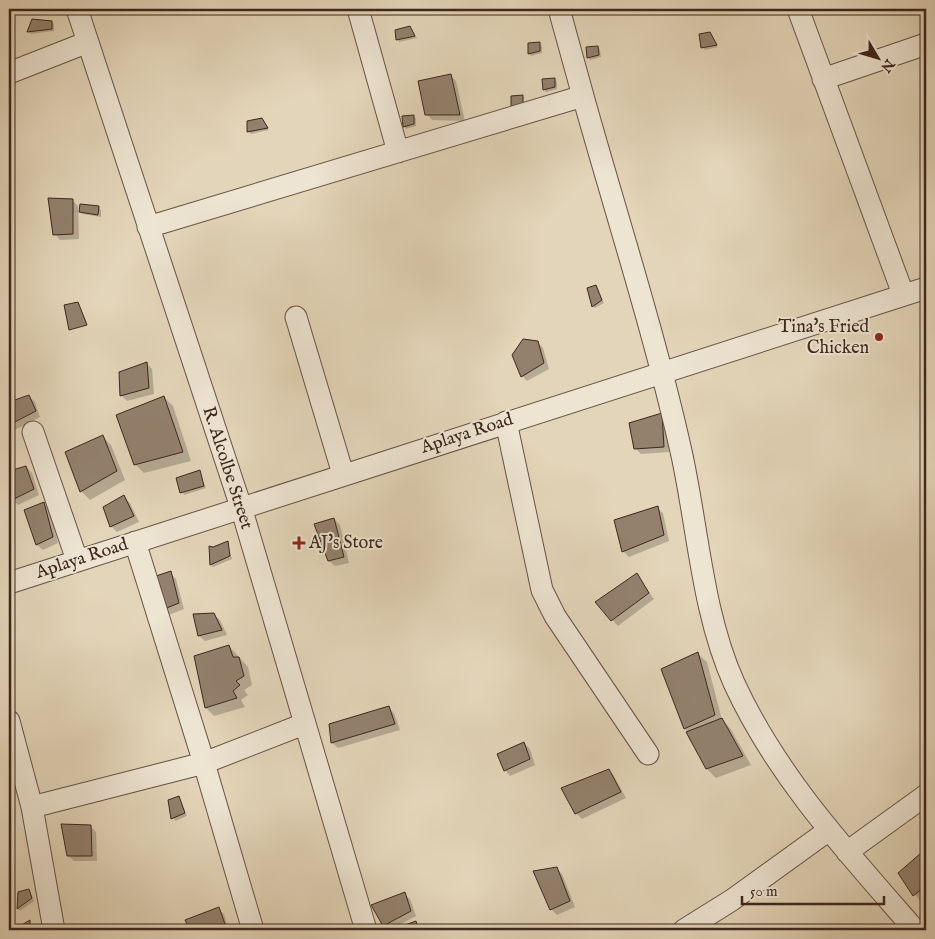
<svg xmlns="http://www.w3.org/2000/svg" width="935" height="939" font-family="'IM FELL English',serif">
<rect width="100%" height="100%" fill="#e3d5b9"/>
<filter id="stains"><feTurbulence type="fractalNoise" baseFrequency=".004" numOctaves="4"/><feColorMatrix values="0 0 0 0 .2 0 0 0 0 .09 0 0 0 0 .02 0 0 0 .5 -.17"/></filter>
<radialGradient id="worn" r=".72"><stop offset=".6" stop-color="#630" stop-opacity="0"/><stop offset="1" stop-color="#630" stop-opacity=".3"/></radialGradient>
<path fill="#0003" d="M52,22L54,24V31L31,34L28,32Z
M409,27L417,38L399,42L397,39Z
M710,33L718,47L705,50L703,47Z
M539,43L542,46V53L531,56L529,53Z
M598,47L600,50L601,57L590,60L588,57Z
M450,75L456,81L465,121L432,120L427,114Z
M554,79L557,82V89L546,92L544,89Z
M414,116L416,119V126L406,129L404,126Z
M264,122L269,130L251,134L249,131Z
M72,200L78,206L79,239L60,240L55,234Z
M98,207L101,210V217L83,214L80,212Z
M9,263L14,265V272L9,274Z
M596,287L604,303L595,308L593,306Z
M78,303L87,323L71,328Z
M537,342L543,348L549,369L527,381L522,376Z
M146,363L152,369L154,394L127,401L121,395Z
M29,396L35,402L40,417L9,433V403Z
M164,397L173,406L191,461L144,473L135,464Z
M662,414L667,420L669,452L641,454L635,448Z
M102,436L111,445L125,480L90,500L81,491Z
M26,467L32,473L39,495L18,505L9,497V472Z
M199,472L206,488L184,495L178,479Z
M124,497L130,503L139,522L117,532L111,526Z
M44,503L49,509L58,543L43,550L37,545L26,511Z
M657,508L663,513L669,541L629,557L624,552L616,521Z
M334,519L340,525L349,563L335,566L329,561L316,525Z
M227,542L232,559L213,567L211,565Z
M170,573L176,579L184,609L164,617Z
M636,574L654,599L618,626L597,603Z
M214,615L220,620L227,635L205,641L199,636Z
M229,646L248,667L252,685L244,690L248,695L241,700L245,707L214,716L206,708Z
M698,654L707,662L722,720L730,728L751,765L716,778L707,769L685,728Z
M388,707L394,713L400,730L338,748L332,743Z
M524,743L530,749L535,765L510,776L505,770Z
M609,770L614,776L626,798L582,819L576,813Z
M178,797L187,816L175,821L169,801Z
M90,826L96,832L97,861H74L69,856Z
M920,854L926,860V896L920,901L900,873Z
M556,868L562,874L575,907L557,915L551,909Z
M29,890L34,901L20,911L18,909L19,893Z
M404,894L410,899L416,916L389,930L384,925Z
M218,909L224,914L229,930H191L187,920Z
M30,921L32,930H21V926Z
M416,923L422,930H395Z"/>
<path fill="#93816e" stroke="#3c271d" d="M32,19L52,21V29L27,32Z
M410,26L415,36L396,40L395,30Z
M710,32L717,45L701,48L699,34Z
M540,42V51L528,54V43Z
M598,46L599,55L587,58L586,47Z
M451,74L460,115H425L418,81Z
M555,78V87L543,90L542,79Z
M523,95V104L511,107V96Z
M414,115V124L403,127L402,116Z
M262,118L268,128L247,132V121Z
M48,198L73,199V234L53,235Z
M80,204L99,206L98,215L79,212Z
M596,285L602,300L592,307L587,288Z
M78,302L87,325L69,330L64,305Z
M523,339L538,341L544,363L521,377L512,355Z
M147,362L149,388L120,396L119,372Z
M29,395L36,411L9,425V402Z
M164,396L183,452L134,465L116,415Z
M662,413L664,447L634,449L629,423Z
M103,435L117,471L80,492L65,452Z
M26,466L34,489L12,500L9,498V471Z
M200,470L204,486L180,493L176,478Z
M124,495L134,516L110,527L103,507Z
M44,502L53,537L36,545L24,510Z
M658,506L664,535L622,552L614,520Z
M334,518L344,557L328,561L314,524Z
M228,541L230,556L210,565L209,546L213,547Z
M171,571L179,603L157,612L147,579Z
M637,573L649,593L611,621L595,602Z
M214,613L222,630L198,636L193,614Z
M229,645L233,657H239L244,676L236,681L240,685L233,691L237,698L205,708L194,656Z
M698,652L715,715L684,729L661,669Z
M389,706L395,724L331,743L329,724Z
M722,718L743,756L706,769L686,732Z
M524,742L530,759L504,771L497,754Z
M609,769L621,792L575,814L561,788Z
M179,796L185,813L171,819L168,800Z
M61,824L91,825L92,856H67Z
M921,853L926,860V886L913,896L898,873Z
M557,867L570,901L550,910L533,871Z
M29,889L32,898L17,909L18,892Z
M405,892L411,911L383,926L371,905Z
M219,907L227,930H190L185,920Z
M30,920V930H20V926Z
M416,921L419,930H391Z"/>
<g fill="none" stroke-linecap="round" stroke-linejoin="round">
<g stroke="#665244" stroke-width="23">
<path id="minor" d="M77,9L241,507L366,930
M358,9L398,152
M559,9L583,96
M798,9L903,294
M9,73L88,42
M823,79L926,44
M148,227L583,96C616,214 654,331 681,451C698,527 702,612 734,683C777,777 848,853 915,930
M296,317L343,474
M506,422L542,590L555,616L648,754
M33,432L77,560
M135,542L204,763L253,930
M9,583L926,288
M9,721L32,807L54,930
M32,807L204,763L304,724
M847,852L926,795
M684,930L732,900L829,830"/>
</g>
<use href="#minor" stroke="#ede4d2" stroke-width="21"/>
</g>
<g fill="#8f2418" stroke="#ede4d2" stroke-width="2">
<circle cx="879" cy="337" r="5"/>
<path d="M296.5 535.5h5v5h5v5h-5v5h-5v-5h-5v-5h5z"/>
</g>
<g text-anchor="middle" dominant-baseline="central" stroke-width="4" stroke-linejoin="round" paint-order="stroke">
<g font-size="18" fill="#3c271d" stroke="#ede4d2" text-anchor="end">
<text x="869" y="327">Tina's Fried<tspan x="869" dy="21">Chicken</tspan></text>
<text x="309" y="543" text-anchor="start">AJ's Store</text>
</g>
<g font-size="18" fill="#3c271d" stroke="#ede4d2">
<text transform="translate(467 434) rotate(-18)">Aplaya Road</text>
<text transform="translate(227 468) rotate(72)">R. Alcolbe Street</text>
<text transform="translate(82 559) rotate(-18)">Aplaya Road</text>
</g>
</g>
<rect width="935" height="939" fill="none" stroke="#e3d5b9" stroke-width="30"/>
<rect x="10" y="10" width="915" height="919" fill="none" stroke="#3c271d" stroke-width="2.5"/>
<rect x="15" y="15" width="905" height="909" fill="none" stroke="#3c271d"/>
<g transform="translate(878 58) rotate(128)" stroke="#ede4d2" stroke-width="4" paint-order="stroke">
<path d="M0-4L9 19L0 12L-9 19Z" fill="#3c271d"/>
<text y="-8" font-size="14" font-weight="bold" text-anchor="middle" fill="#3c271d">N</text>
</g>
<path d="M742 896v8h142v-8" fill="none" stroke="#3c271d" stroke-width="2.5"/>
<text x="750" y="896" font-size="15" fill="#3c271d" stroke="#ede4d2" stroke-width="4" paint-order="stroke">50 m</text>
<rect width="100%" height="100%" filter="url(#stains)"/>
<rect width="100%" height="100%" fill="url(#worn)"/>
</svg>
